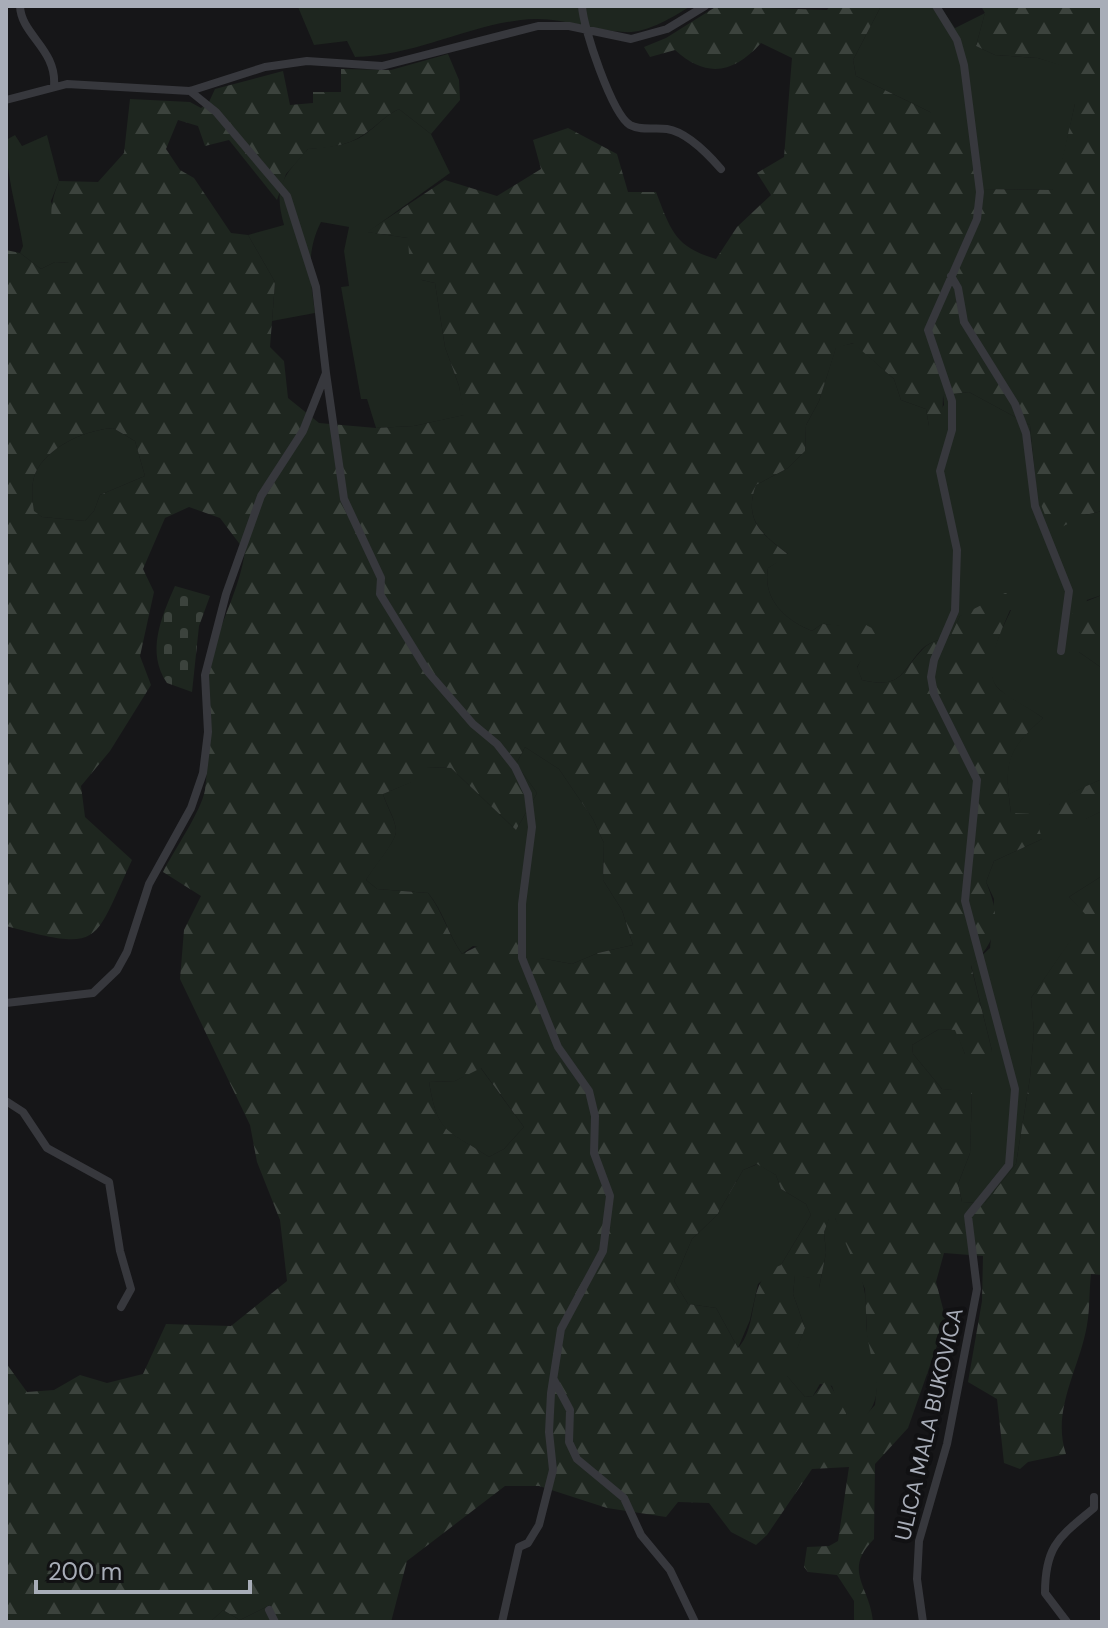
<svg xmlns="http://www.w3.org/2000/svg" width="1108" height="1628" font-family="'DM Sans',sans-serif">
<defs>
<pattern id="forest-firs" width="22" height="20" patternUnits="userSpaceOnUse" patternTransform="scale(2)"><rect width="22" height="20" fill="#1e261f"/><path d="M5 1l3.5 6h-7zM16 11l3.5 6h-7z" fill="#3c433d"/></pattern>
<pattern id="cemetery-stones" width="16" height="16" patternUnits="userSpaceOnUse" patternTransform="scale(2)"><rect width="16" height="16" fill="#1e261f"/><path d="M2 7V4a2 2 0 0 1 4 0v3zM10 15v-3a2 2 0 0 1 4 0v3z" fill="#3c433d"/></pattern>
</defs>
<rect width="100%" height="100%" fill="#161618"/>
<path fill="#1e261f" d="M691,6C673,17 646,34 624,32C588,30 558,15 521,20C464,27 414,56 355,57L347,41L314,45L298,7Z
M881,6H940L955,28L985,13L976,46L995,55L1038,58L1075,69V104L1056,190L977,189L930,112L856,76L853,60Z
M399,109L431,134L450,173L368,232L408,238L422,280L435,283L445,347L459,386L465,415L414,426L376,428L367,399H361L341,287L349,286L344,251L349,227L321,222C305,254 311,280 315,313L272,321L275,282L248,235L284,225C273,187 283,176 308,149C327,147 348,146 364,135C377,126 384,116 399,109Z
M15,135L22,146L47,135L59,181L51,201L70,263L55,262L41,269L20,253L23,246C17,209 6,176 6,140Z
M854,343L894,379L901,400L926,409L929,426L944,405L943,395L969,392L1030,425L1037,495L1085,515L1102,511V595L1087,600L1079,652L1102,668V779L1049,804L1085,819L1102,811V876L1069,897L1088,916L1031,998L1034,1031L1030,1078L1016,1164L985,1203L962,1202L958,1184L970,1153L972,1092L942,1089L913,1054L912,1045L939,1029L956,1030L965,1054L992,1051L971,965L990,948L994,899L986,882L994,861L1042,839L1011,813C1004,764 1005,751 1043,718C1029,708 1010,700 999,689C979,670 1002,630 1011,610L960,616L951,635C942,639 929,642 922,649C900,673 902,689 862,680L857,668L863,655L849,627L822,624L812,631C785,620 762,599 768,568L788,554C762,534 743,520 756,485L788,468L805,451L806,425L819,401L836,347Z
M113,428L135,441L145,476L100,495L94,511L85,521L42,517L34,512C32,498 30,481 38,468C53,444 87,430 113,428Z
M525,747L559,769L593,819L604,843L603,880L622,910L633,945L598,953L572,964L473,946L462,954C448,934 444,912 428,893L377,889L366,880C372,868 396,842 396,831C396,820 386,805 383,794L411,782L427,767L451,768L516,830L537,793L516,764Z
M480,1067L524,1127L504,1149L489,1157C447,1129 438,1136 429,1082L455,1081Z
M758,1164L776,1175L781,1189L806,1204L811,1215L781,1265L758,1284L750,1320L738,1348L716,1308L688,1304L674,1281L692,1239L717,1215L743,1170Z
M829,1218H835C846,1238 862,1272 865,1294C867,1308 865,1324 868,1338C874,1364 886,1393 866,1416L847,1415L837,1402L832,1386L820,1384L813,1396L805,1397L786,1375L805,1328L793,1294L795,1274L810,1278L819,1288L826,1253L824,1232Z
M270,1605L275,1622H210L223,1610L240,1620Z"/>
<path fill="url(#forest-firs)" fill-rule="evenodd" d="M717,6L827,10L830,6H881L853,60L856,76L930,112L973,146L977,189L1055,190L1075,104V70L1038,58L995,55L976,46L985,13L981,6H1102V511L1085,515L1052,532L1037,495L1030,425L969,392L943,395L942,429L937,436L929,426L926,409L901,400L894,379L853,343L836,348L819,401L806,425L805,451L788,468L756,485C743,521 762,534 789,555L768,568C762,599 785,620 812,631L822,624L848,626L855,619L879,632L857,667L862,680C902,689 900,673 923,649C929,642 942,639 951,635L960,616L1005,593L1016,595C1009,617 977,671 1000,690C1013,700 1029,708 1043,718C1006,751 1004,764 1011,813L1035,814L1042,839L994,861L986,882C1001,917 999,940 971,966L992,1051L987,1054H965L955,1030L939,1029L912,1045L913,1054L942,1089L972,1091L970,1153L958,1184L962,1202L985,1203L1016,1164L1030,1078L1034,1031L1031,998L1087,916L1069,897L1102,876V1275L1091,1274C1089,1291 1090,1309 1087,1325C1080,1368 1051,1410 1066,1454L1028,1462L1020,1469L1004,1463L997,1399L968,1382L982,1301L983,1256L944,1253L936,1282L946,1320L908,1428L875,1464L874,1539C842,1571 870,1586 873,1622H854V1601L837,1575L808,1572L804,1567L807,1547L829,1546L838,1541L849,1467L812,1469L767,1535L756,1545L731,1532L709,1503L678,1502L666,1517L607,1508L539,1486H505L407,1561L391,1622H275L270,1605L240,1620L223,1610L210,1622H6V1363L27,1392L54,1390L80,1375L107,1383L143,1374L166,1324L231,1326L287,1281L280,1220L257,1162L250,1125L180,979L184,930L201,896L163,872C174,850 201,812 205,790C211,745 200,700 212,656C221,620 240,588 245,551L220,518L189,507L165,518L143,569L154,592L140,656L151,685L110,751L81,786L85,817L132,860C92,945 103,952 6,926V250L20,253L41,269L55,262L69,263C53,228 44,219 59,181L98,182L124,153L130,99L190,102L201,108L209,102L215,89L283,71L290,105L313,103V92H341V69L391,70L448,54L459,80L460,100L431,134L399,109C384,116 377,126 363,135C347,146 327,148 308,149L286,174L277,200L229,140L205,146L198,126L178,120L166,149L180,170L194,178L231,233L248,235L275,282L270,347L284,361L288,398L319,423L376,428L414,426L464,415L459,386L445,347L435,283L422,280L410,271L408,238L367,232L445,180L497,196L541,169L533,140L568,128L617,154L628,192H656C671,231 675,247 716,259L737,227L771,195L757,173L784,157L792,58L761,43C734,73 707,79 675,50L650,57L644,47L666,38ZM113,428L135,441L145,476L100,495L94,511L85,521L42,517L34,511C32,498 30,481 38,468C53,444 87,430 113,428ZM525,747L559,769L593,819L604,843L603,880L622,910L633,945L598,953L572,964L540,958L533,939L494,938L462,954C448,934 443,912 428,893L377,889L366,880C373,868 396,842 396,831C396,820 386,806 383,794L412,782L428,767L451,768L516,830L537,793L516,764ZM481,1068L524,1127L504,1149L489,1157C448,1129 438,1136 429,1082L455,1081ZM757,1164L776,1175L781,1189L806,1204L811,1215L781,1265C744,1278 761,1323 738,1348L716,1308L688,1304L674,1281L692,1239L717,1215L743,1170ZM835,1218L865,1289L867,1335L877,1386L875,1405L866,1415H847L827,1379L813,1396L805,1397L787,1376L805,1328L793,1294L795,1275L810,1278L812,1289L819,1288L826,1253L824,1232L829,1219Z
M1102,595V668L1079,652L1066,637L1075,606Z
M1102,779V811L1058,833L1049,803Z"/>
<path fill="url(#cemetery-stones)" d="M175,586L210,596L199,626L192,692L167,683C146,652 161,618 175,586Z"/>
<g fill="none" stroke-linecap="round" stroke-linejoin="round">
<path stroke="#37383d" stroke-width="8" d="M20,6C21,35 57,49 54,86
M582,6C583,28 612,114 630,125C641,131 655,127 667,129C687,132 708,154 721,169
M6,100L67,84L190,91L265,67L307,61L382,66L538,26H569L631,39L667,29L705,6
M951,276L958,288L964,322L1015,404L1026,433L1035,506L1069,591L1061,651
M326,373L344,499L381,578L380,594L428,672L473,724L497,744L515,767L528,794L532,827L522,904V958L558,1047L589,1091L595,1116L594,1153L610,1196L603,1251L561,1329L551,1393L549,1432L553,1470L539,1525L528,1543L519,1547L502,1622
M6,1003L93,993L117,970L127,952L149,884L191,808L203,773L208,732L205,675L226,594L261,496L303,431L326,373L316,287L287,196L216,112L190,91
M6,1101L23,1112L47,1148L109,1182L120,1251L131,1289L121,1307
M554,1380L570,1410L569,1442L577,1459L624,1498L641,1535L670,1570L695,1622
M269,1610L275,1622
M923,1622L917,1579L919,1541L947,1444L977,1289L968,1216L1009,1165L1015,1089L965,901L977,780L934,694L931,677L934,660L955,611L957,550L940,471L952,430V401L928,330L977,219L980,192L964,65L957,40L936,6
M1067,1622L1045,1593C1045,1544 1061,1536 1094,1508V1497"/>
</g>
<g text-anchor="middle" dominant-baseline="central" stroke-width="8" stroke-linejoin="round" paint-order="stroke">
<g font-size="22" fill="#a8adb8" stroke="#111113">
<text transform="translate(929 1424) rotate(-77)">ULICA MALA BUKOVICA</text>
</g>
</g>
<rect width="1108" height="1628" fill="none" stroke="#a8adb8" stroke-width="16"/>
<path d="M36 1580v12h214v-12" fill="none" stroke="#a8adb8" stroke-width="4"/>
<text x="48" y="1580" font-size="24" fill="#a8adb8" stroke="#111113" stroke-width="6" paint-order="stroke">200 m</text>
</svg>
